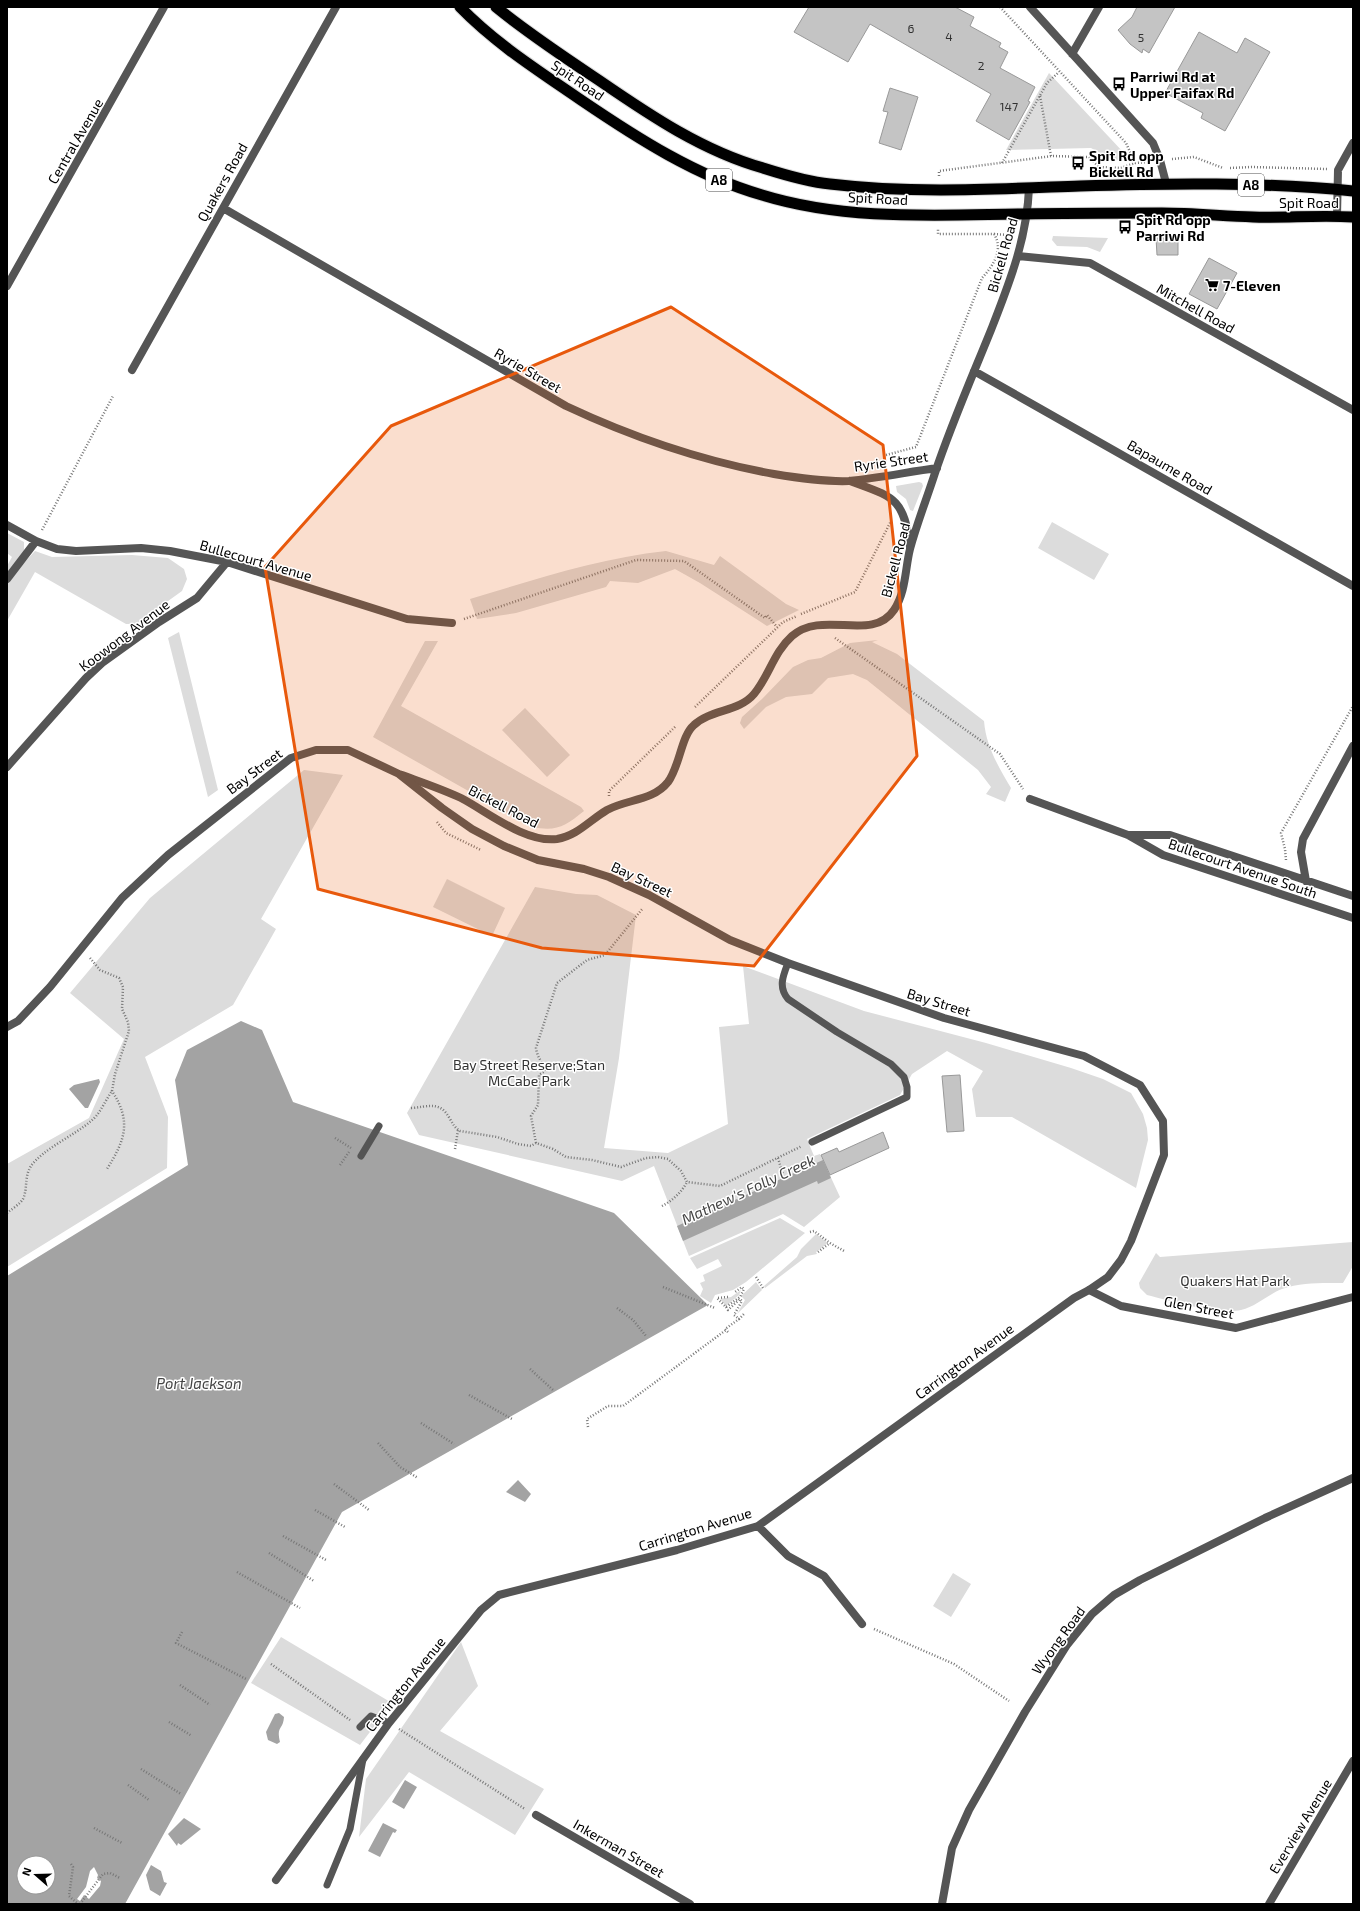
<svg xmlns="http://www.w3.org/2000/svg" width="1360" height="1911" font-family="'Exo 2',sans-serif">
<rect width="100%" height="100%" fill="#fff"/>
<path fill="#dcdcdc" d="M1049,73L1124,153L1118,160L1105,156L1091,148L1006,150Z
M1053,236L1108,238L1100,252L1087,247L1057,246L1052,240Z
M919,482L922,483L923,486L913,511L910,510L906,499L897,492L896,486Z
M1052,522L1109,554L1094,580L1038,548Z
M7,533L24,542V552L17,560L23,564L35,551L52,557L132,555L168,558L184,569L187,579L182,591L136,624H126L35,572L7,621V566L12,557L7,553Z
M666,551L714,565L720,556L786,604L799,610L767,626L700,583L675,569L638,583L610,581L606,587L516,613L477,619L470,599C534,580 599,558 666,551Z
M179,632L218,790L208,797L168,638Z
M878,640L872,642L897,654L984,721C986,746 998,766 1011,788L1005,802L986,794L991,787L978,770L867,680L853,674L828,678L812,694L786,697L766,707L744,729L740,723L742,717L762,699L793,667L808,660L821,658L850,643Z
M425,641H438L401,706L581,807L584,811C565,826 557,832 532,827L373,737Z
M525,708L570,755L547,777L502,730Z
M304,770L343,775L261,919L276,929L233,1005L145,1057L168,1117L167,1168L7,1267V1164L89,1118L124,1039L70,993L150,898Z
M447,879L505,908L492,936L433,907Z
M535,887L576,894L597,895L636,915L619,1058L604,1148L668,1153L728,1124L719,1027L749,1024L743,966L864,1011L986,1043L1071,1068L1103,1079L1131,1093L1143,1114L1147,1128L1148,1140L1136,1188L1012,1117H976L972,1089L983,1071L947,1051L912,1074L900,1095L807,1139L814,1156L820,1154L840,1197L804,1227L783,1214L689,1256L654,1166L622,1181L419,1135L407,1113Z
M780,1218L805,1233L746,1282L733,1290L715,1295L711,1303L700,1296L703,1289L700,1283L705,1281L703,1275L722,1266L718,1259L697,1269L690,1258Z
M816,1234L828,1243L816,1252L817,1254L807,1256L765,1288L764,1286L797,1257L801,1249Z
M1353,1242V1266L1343,1283C1322,1283 1302,1282 1282,1289C1267,1295 1257,1306 1241,1310C1217,1315 1172,1301 1147,1295L1140,1288L1139,1283L1156,1253L1160,1257Z
M756,1282L762,1290L737,1314L745,1300L741,1296Z
M741,1290L739,1295L726,1306L720,1299L731,1297Z
M953,1573L971,1584L951,1617L933,1606Z
M281,1637L392,1703L360,1745L251,1683Z
M461,1642L478,1686L440,1731L544,1789L515,1835L409,1772L359,1837L366,1779Z"/>
<path fill="#a3a3a3" fill-rule="evenodd" d="M241,1021L262,1030L293,1102L614,1213L708,1305L342,1512L125,1904H7V1276L188,1165L175,1080L187,1050ZM24,1863H48V1887H24ZM94,1867L98,1875L97,1878L101,1881L100,1886L89,1899L84,1895L80,1901L77,1899L86,1887L90,1871Z
M99,1079L100,1082L88,1108H85L69,1089L74,1085Z
M823,1160L831,1178L818,1184L817,1181L683,1241L677,1226Z
M518,1480L531,1494L525,1502L506,1492Z
M279,1713L284,1717C283,1731 276,1725 280,1742L277,1744L268,1740L266,1732L275,1714Z
M405,1780L417,1787L404,1809L392,1802Z
M184,1818L201,1829L181,1845L178,1843L177,1846L168,1834Z
M383,1823L397,1830L395,1833L393,1832L380,1857L368,1851Z
M151,1865L161,1871L164,1882L167,1883L160,1896L150,1890L146,1875Z"/>
<path fill="#c4c4c4" stroke="#999" d="M809,7H955L974,17L970,26L1001,43L999,47L1008,52L1000,68L1035,87L1028,101L1030,102L1009,140L976,121L991,94L870,24L848,62L794,32Z
M1137,7H1175L1149,53L1143,49L1142,53L1130,44L1118,30L1132,17Z
M1199,32L1237,53L1245,38L1270,52L1225,131L1201,118L1203,113L1165,93Z
M890,88L918,97L901,150L879,143L888,112L883,111Z
M1156,238H1178V255H1157Z
M1209,258L1237,273L1217,309L1189,294Z
M960,1075L964,1131L947,1132L942,1076Z
M883,1132L889,1148L830,1175L821,1155L837,1148L839,1152Z"/>
<g fill="none" stroke-linecap="round" stroke-linejoin="round">
<g stroke="#dbdbdb" stroke-width="13">
<path id="trunk" d="M460,7C496,44 539,71 581,100C637,138 696,176 762,195C846,221 937,215 1023,214C1069,213 1116,213 1162,213C1192,213 1222,216 1253,217C1286,218 1319,215 1353,217
M496,7C529,34 564,57 600,81C651,116 703,151 763,168C785,175 808,182 830,184C913,194 997,189 1080,186C1171,183 1262,182 1353,191"/>
</g>
<path stroke="#777" stroke-width="2.5" stroke-dasharray="1 2" stroke-linecap="butt" d="M1000,7L1126,143L1135,163
M1040,96L1051,156
M1172,159L1194,157L1223,168
M1002,163L1047,83L1059,72
M1230,168L1251,167L1327,169
M939,176V171L1052,156L1089,157L1099,167L1121,168L1135,163L1147,162
M994,234L1009,235
M886,455L916,447L982,278C993,266 1004,250 994,234H938V229
M42,530L113,396
M801,614L855,592L891,521
M464,619L636,560L684,561L765,618L767,615L777,627
M835,638L1000,754L1023,789
M695,707L783,622L797,616
M609,796V791L676,726
M437,822L446,833L481,850
M1286,860L1285,849L1281,833L1353,706
M90,958L100,970L119,978L123,987L122,1009L128,1022L129,1031L115,1074L112,1091C132,1122 125,1140 107,1169
M411,1108C428,1107 440,1100 450,1119C453,1124 455,1128 460,1131L497,1137L518,1144L531,1146L536,1143L553,1149L566,1157L592,1160L621,1167L646,1158L658,1157L668,1159L681,1171L687,1182L720,1186L802,1146
M335,1138L351,1148
M536,1143L531,1116L538,1105L539,1075L545,1071C543,1063 537,1057 536,1048L557,983L587,960L605,955L643,908
M455,1149L458,1130
M778,1158L783,1175
M340,1165L349,1152
M662,1206C672,1201 681,1193 687,1182
M7,1213C12,1209 20,1204 23,1199C28,1188 24,1177 31,1166C43,1149 75,1135 91,1121C100,1114 105,1101 112,1091
M810,1232L814,1231L830,1243
M818,1252L830,1243L844,1251
M756,1277L763,1288
M663,1287L715,1308
M728,1297L717,1298L726,1307L740,1297L744,1289L742,1287L735,1292
M726,1307L728,1310L740,1299L742,1301L734,1315L739,1319L745,1313
M617,1308L633,1320L646,1336
M728,1332L725,1329L739,1319
M530,1369L553,1390
M469,1395L512,1419
M421,1423L454,1444
M588,1427L587,1419L608,1406H623L726,1330
M378,1443L400,1467L418,1478
M334,1484L369,1510
M315,1510L345,1527
M283,1536L326,1560
M269,1553L314,1581
M237,1572L300,1608
M874,1629L954,1664L1009,1701
M182,1632L176,1643L246,1679
M271,1664L350,1720
M180,1685L210,1705
M169,1722L192,1736
M399,1729L525,1809
M141,1769L181,1794
M128,1785L149,1800
M94,1828L122,1843
M71,1864L73,1867L69,1896L78,1904
M80,1904L103,1874L110,1873L120,1878"/>
<path stroke="#555" stroke-width="7" d="M788,963C783,976 778,987 788,999L837,1032L891,1064L904,1077L907,1087V1097L812,1142
M361,1156L379,1126
M360,1727L371,1716L389,1723
M327,1885L350,1829L363,1759"/>
<path stroke="#555" stroke-width="8" d="M1030,7L1153,143L1160,160L1166,183
M1072,54L1099,7
M223,208L566,406C632,437 702,461 774,474C798,478 825,482 849,481C878,478 908,472 937,468
M1337,216L1338,170L1353,143
M1018,256L1090,263L1353,410
M7,286L164,7
M132,370L336,7
M974,371L1353,586
M850,481C893,497 904,497 910,547
M7,525L36,541L57,549L76,551L141,548L170,551L227,562L407,619L452,623
M7,579L36,541
M7,767L86,678L102,663L159,622L197,598L227,562
M402,775C421,782 442,789 461,798C488,812 525,843 557,839C577,836 590,820 607,810C627,799 653,801 668,782C680,766 681,736 694,725C711,709 739,712 754,694C769,676 774,652 792,636C823,609 872,643 894,610C906,592 905,569 910,549C917,523 927,498 935,473C951,425 972,377 991,330C1009,284 1027,239 1029,188
M1030,799L1128,835L1163,855L1353,918
M1128,835H1170L1353,896
M1306,881L1301,852L1303,839L1353,746
M758,1526L788,1556L824,1576L862,1624
M536,1815L690,1904
M276,1880L389,1723L481,1610L499,1595L677,1550L758,1526L1074,1298L1089,1290
M942,1904L952,1848L969,1810L1025,1712L1067,1645L1092,1614L1114,1595L1140,1580L1265,1518L1353,1478
M1269,1904L1353,1761"/>
<path stroke="#555" stroke-width="8" d="M7,1027L18,1021L50,987L122,898L168,855L291,758L316,750H348L399,774L442,808L472,829L504,846L538,860L584,869L609,877L649,895L730,940L788,963L944,1018L1084,1056L1140,1085L1163,1121L1164,1155L1131,1241L1121,1260L1108,1277L1089,1290L1121,1306L1236,1328L1353,1297"/>
<use href="#trunk" stroke="#000" stroke-width="11"/>
</g>
<path fill="#e8590c" fill-opacity="0.2" stroke="#e8590c" stroke-width="3" stroke-linejoin="round" d="M671,307L883,445L917,756L754,966L542,948L318,889L265,567L391,426Z"/>
<defs>
<g id="bus-bare" transform="scale(1.08)"><path d="M-5-6H5V4H4V6H2V4H-2V6H-4V4H-5ZM-3.5-4V0h7V-4ZM-3.5 1.2v1.5H-2V1.2ZM2 1.2v1.5H3.5V1.2Z" fill="#000" stroke="#fff" stroke-width="2.5" paint-order="stroke"/></g>
<g id="supermarket-bare" transform="scale(1.08)"><path d="M-6-5.5h2.5l.6 2H6L4.5 2H-2.5L-4.4-4H-6ZM-1.5 3.2a1.3 1.3 0 1 0 .1 0ZM3 3.2a1.3 1.3 0 1 0 .1 0Z" fill="#000" stroke="#fff" stroke-width="2.5" paint-order="stroke"/></g>
</defs>
<g fill-rule="evenodd">
<use href="#bus-bare" x="1119" y="84"/>
<use href="#bus-bare" x="1078" y="163"/>
<use href="#bus-bare" x="1125" y="227"/>
<use href="#supermarket-bare" x="1212" y="285"/>
</g>
<g text-anchor="middle" dominant-baseline="central" stroke-width="3" stroke-linejoin="round" paint-order="stroke">
<g font-size="12" fill="#313131">
<text x="911" y="28">6</text>
<text x="949" y="36">4</text>
<text x="1141" y="37">5</text>
<text x="981" y="65">2</text>
<text x="1009" y="106">147</text>
</g>
<g fill="#fff" stroke="#4c4c4c" stroke-width="1">
<rect x="706" y="169" width="26" height="22" rx="3"/>
<rect x="1238" y="174" width="26" height="22" rx="3"/>
</g>
<g font-size="13" font-weight="bold" fill="#000">
<text x="719" y="180">A8</text>
<text x="1251" y="185">A8</text>
</g>
<g font-size="14" font-weight="bold" fill="#000" stroke="#fff" text-anchor="start">
<text x="1130" y="76">Parriwi Rd at<tspan x="1130" dy="16">Upper Faifax Rd</tspan></text>
<text x="1089" y="155">Spit Rd opp<tspan x="1089" dy="16">Bickell Rd</tspan></text>
<text x="1136" y="219">Spit Rd opp<tspan x="1136" dy="16">Parriwi Rd</tspan></text>
<text x="1223" y="285">7-Eleven</text>
</g>
<g font-size="14" fill="#000" stroke="#fff">
<text transform="translate(578 80) rotate(34)">Spit Road</text>
<text transform="translate(75 141) rotate(-60)">Central Avenue</text>
<text transform="translate(222 182) rotate(-61)">Quakers Road</text>
<text transform="translate(878 198) rotate(3)">Spit Road</text>
<text x="1309" y="202">Spit Road</text>
<text transform="translate(1002 255) rotate(-74)">Bickell Road</text>
<text transform="translate(1196 308) rotate(29)">Mitchell Road</text>
<text transform="translate(528 370) rotate(30)">Ryrie Street</text>
<text transform="translate(891 461) rotate(-8)">Ryrie Street</text>
<text transform="translate(1170 467) rotate(30)">Bapaume Road</text>
<text transform="translate(256 560) rotate(16)">Bullecourt Avenue</text>
<text transform="translate(895 560) rotate(-75)">Bickell Road</text>
<text transform="translate(124 635) rotate(-37)">Koowong Avenue</text>
<text transform="translate(254 771) rotate(-37)">Bay Street</text>
<text transform="translate(504 806) rotate(27)">Bickell Road</text>
<text transform="translate(1243 868) rotate(19)">Bullecourt Avenue South</text>
<text transform="translate(642 879) rotate(25)">Bay Street</text>
<text transform="translate(939 1002) rotate(17)">Bay Street</text>
<text transform="translate(1199 1307) rotate(11)">Glen Street</text>
<text transform="translate(964 1361) rotate(-36)">Carrington Avenue</text>
<text transform="translate(695 1529) rotate(-17)">Carrington Avenue</text>
<text transform="translate(1058 1640) rotate(-54)">Wyong Road</text>
<text transform="translate(405 1684) rotate(-51)">Carrington Avenue</text>
<text transform="translate(1300 1826) rotate(-59)">Everview Avenue</text>
<text transform="translate(619 1848) rotate(30)">Inkerman Street</text>
</g>
<g font-size="14" fill="#333" stroke="#fff">
<text x="529" y="1064">Bay Street Reserve;Stan<tspan x="529" dy="16">McCabe Park</tspan></text>
<text x="1235" y="1280">Quakers Hat Park</text>
</g>
<g font-size="15" font-style="italic" fill="#444" stroke="#fff">
<text transform="translate(748 1189) rotate(-25)">Mathew's Folly Creek</text>
<text x="199" y="1383">Port Jackson</text>
</g>
</g>
<rect width="1360" height="1911" fill="none" stroke="#000000" stroke-width="16"/>
<g transform="translate(36 1875) rotate(290)"><circle r="19" fill="#ffffff" stroke="#999999"/>
<path d="M0-3L7 15L0 10L-7 15Z" fill="#000000"/>
<text y="-6" font-size="11" font-weight="bold" text-anchor="middle" fill="#000000">N</text>
</g>
</svg>
